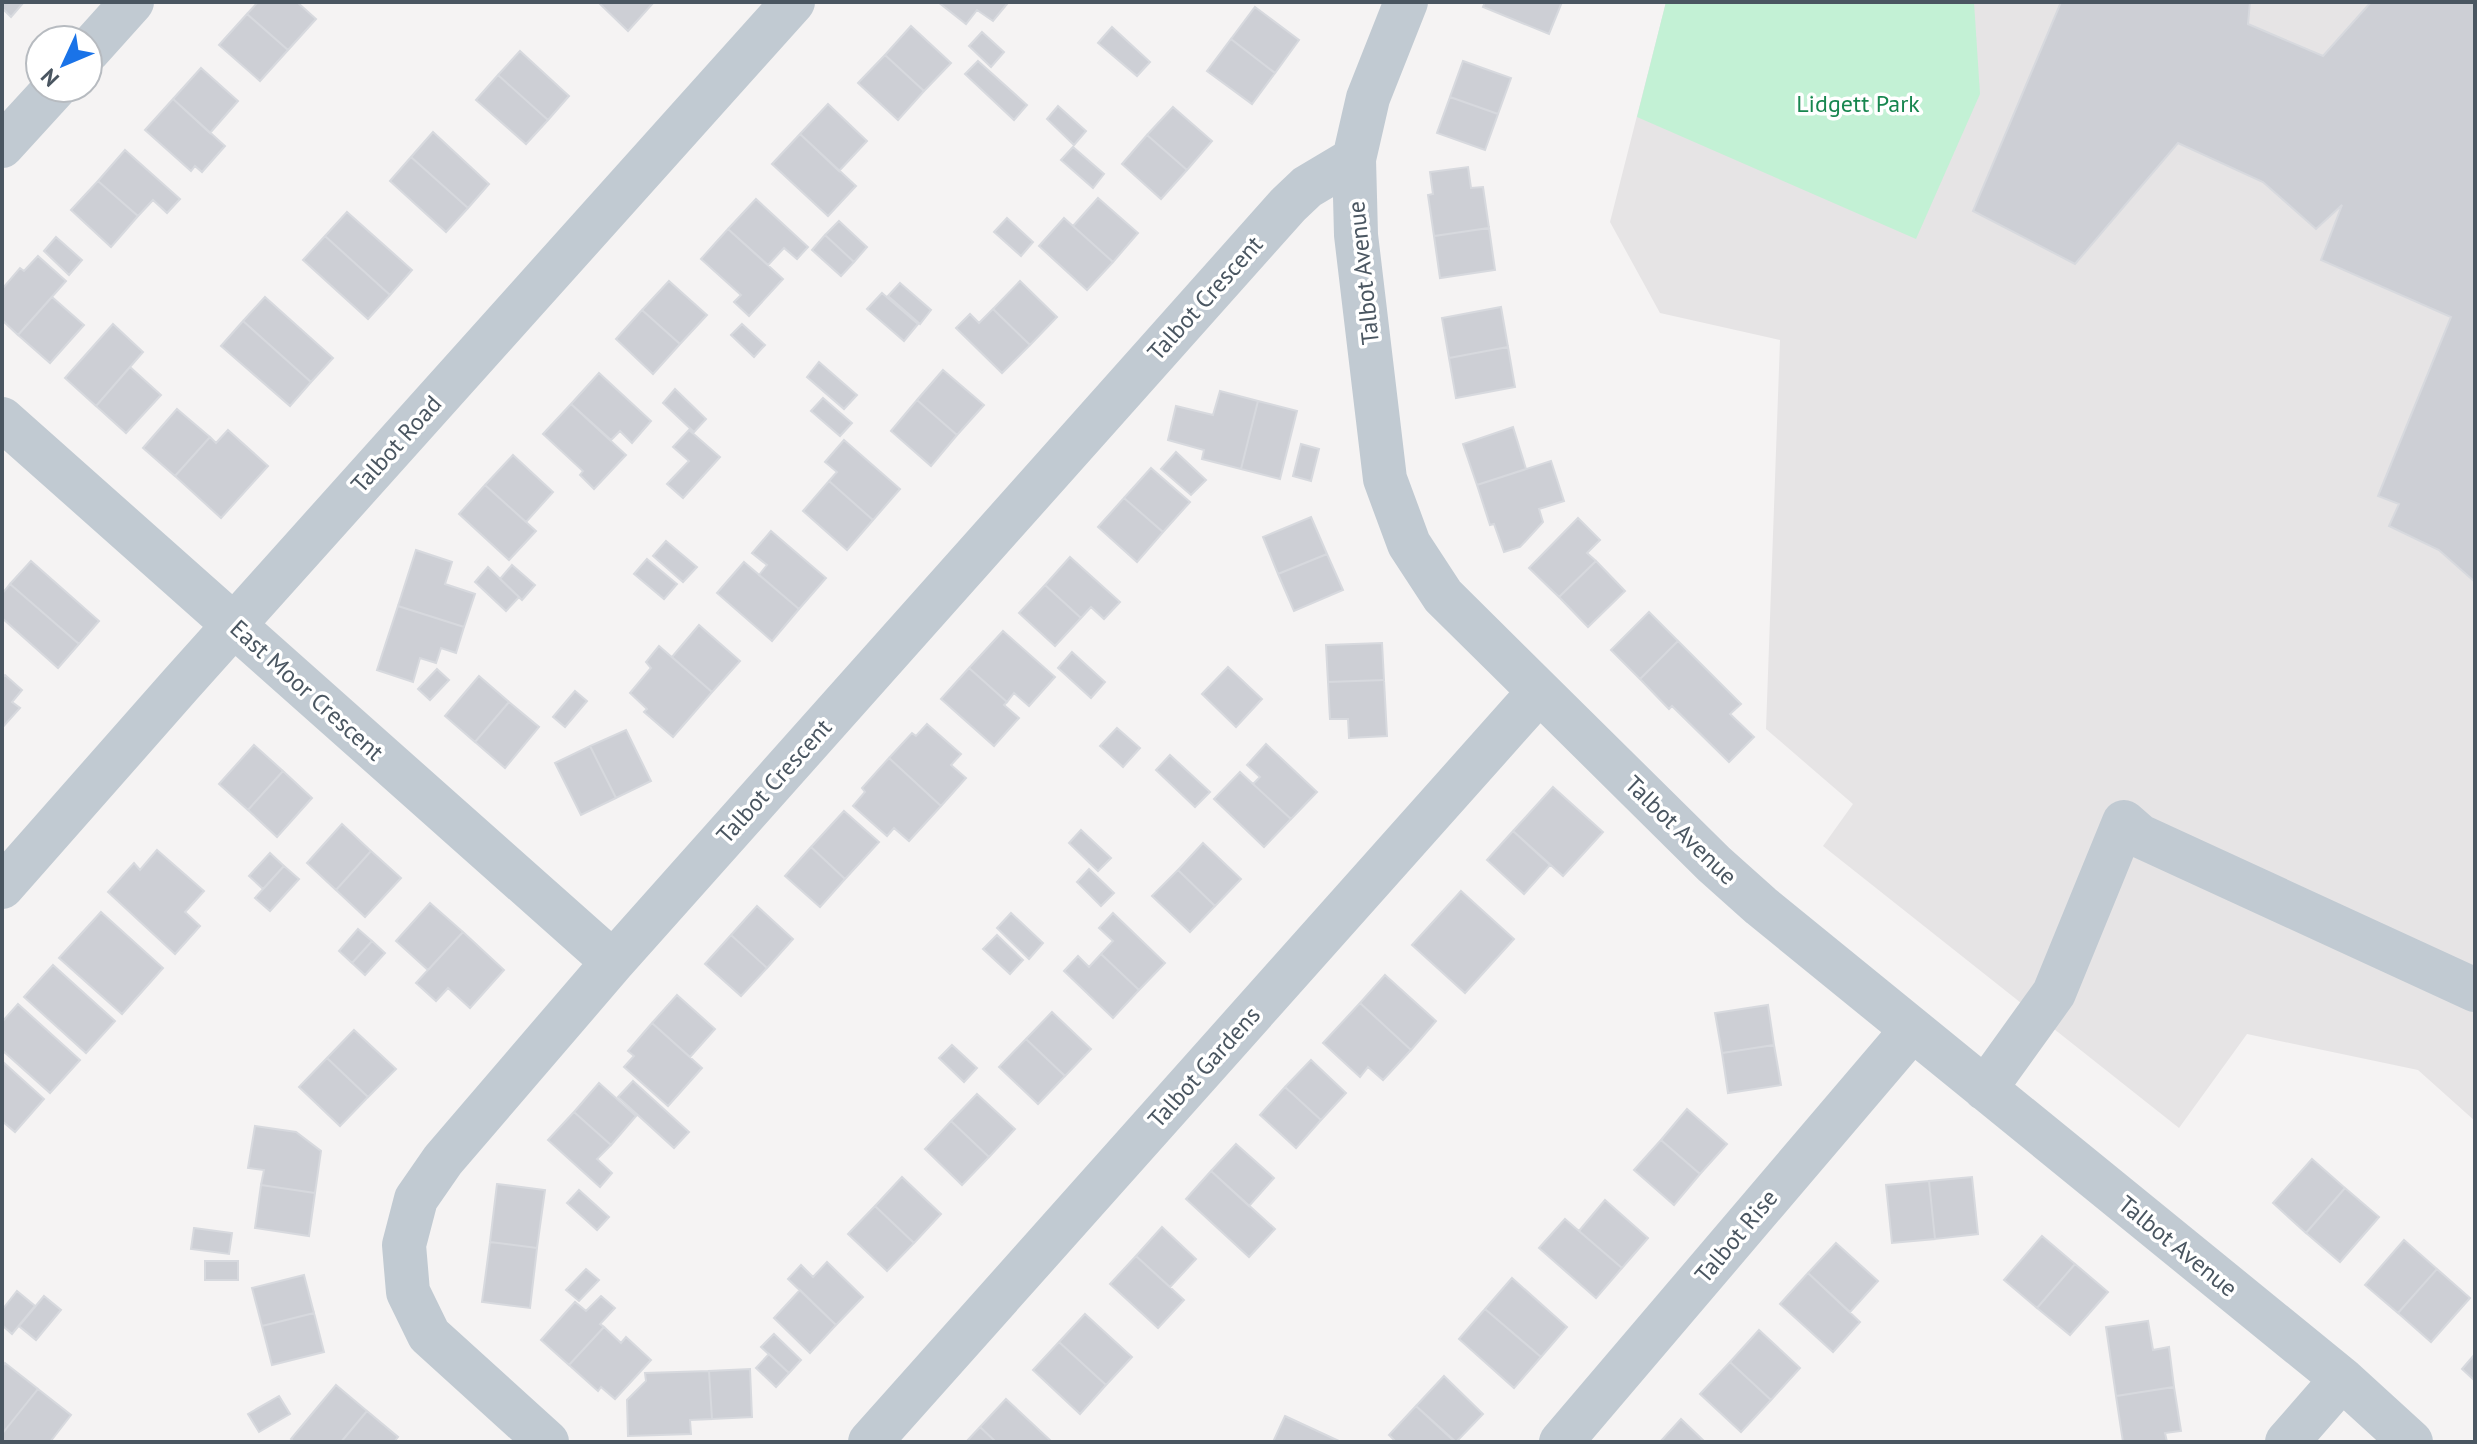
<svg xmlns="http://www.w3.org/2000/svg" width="2477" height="1444" font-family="'PT Sans',sans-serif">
<rect width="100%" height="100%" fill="#f5f3f3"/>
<path fill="#e6e4e5" d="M1666,2H2475V1121L2418,1070L2247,1034L2179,1128L1823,846L1853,804L1766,729L1780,340L1660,313L1610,222Z"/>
<path fill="#c3f1d5" d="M1666,2H1974L1980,94L1916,239L1637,117Z"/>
<path fill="#cdcfd5" stroke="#d7d9de" stroke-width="2" d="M2,2H24L11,17L2,8Z
M258,2H297L316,19L288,50L247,14Z
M598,2H654L628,31Z
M938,2H1005L1007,4L993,21L977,10L966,24Z
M1485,2H1562L1549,34L1483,7Z
M2061,2H2250L2248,24L2323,56L2371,2H2475V582L2439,550L2389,526L2399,504L2378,496L2451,317L2321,260L2342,205L2316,229L2263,182L2178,143L2075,264L1973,211Z
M1255,7L1299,40L1275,73L1231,39Z
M247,14L288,50L260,81L219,45Z
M911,26L951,63L924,91L885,55Z
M1112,27L1150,62L1137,76L1098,43Z
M982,32L1004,52L991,67L969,46Z
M1231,39L1275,73L1252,104L1207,71Z
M520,51L569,96L548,120L498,75Z
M885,55L924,91L898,120L858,83Z
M978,61L1027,105L1014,120L965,74Z
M1463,61L1511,78L1498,114L1450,97Z
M201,68L238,101L210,133L173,99Z
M498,75L548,120L526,144L476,100Z
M1450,97L1498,114L1485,150L1437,133Z
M173,99L225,146L202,172L195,166L191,171L145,130Z
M828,104L867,141L839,171L800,134Z
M1058,106L1086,131L1074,145L1047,119Z
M1173,107L1212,141L1187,170L1147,135Z
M433,132L489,184L468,208L411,157Z
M800,134L856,186L828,216L772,164Z
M1147,135L1187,170L1161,199L1122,164Z
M1073,147L1104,174L1093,188L1061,160Z
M125,150L180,199L167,213L153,200L138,216L98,181Z
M411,157L468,208L446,232L390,181Z
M1468,167L1471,188L1483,187L1489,228L1434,236L1428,195L1433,194L1430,172Z
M98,181L138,216L111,247L71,210Z
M1098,198L1138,233L1113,262L1073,226Z
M756,199L808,247L797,259L784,248L768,265L728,229Z
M347,212L412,270L390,295L325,236Z
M1007,218L1033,242L1021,256L994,232Z
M1064,218L1113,262L1087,290L1039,246Z
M839,221L867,247L854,262L825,235Z
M1489,228L1495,270L1440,278L1434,236Z
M728,229L783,279L749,316L734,302L741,295L701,259Z
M825,235L854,262L841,276L812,250Z
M325,236L390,295L368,319L303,260Z
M56,237L82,260L69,275L44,251Z
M38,256L66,281L18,335L2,320V289L20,268L24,271Z
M669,281L707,315L680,344L642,310Z
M1020,281L1057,317L1030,345L993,309Z
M900,283L931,310L920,324L888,296Z
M882,293L918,324L904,341L867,309Z
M52,297L84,325L50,363L18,335Z
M265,297L333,358L311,382L243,321Z
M1501,307L1508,347L1449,358L1442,318Z
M993,309L1030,345L1002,373L956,328L970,314L979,323Z
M642,310L680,344L653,374L616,339Z
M243,321L311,382L290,406L221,346Z
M113,324L143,352L96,406L65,378Z
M742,324L765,345L754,357L731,335Z
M1508,347L1515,387L1456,398L1449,358Z
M819,362L857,395L844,409L807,377Z
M130,367L161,395L126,433L96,406Z
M943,370L984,405L957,435L917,400Z
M599,373L651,421L632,443L620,431L611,440L571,404Z
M675,389L706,419L694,432L663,403Z
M1220,391L1258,401L1241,469L1202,459L1204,450L1168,440L1176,406L1213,415Z
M823,398L852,423L840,436L811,411Z
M917,400L957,435L931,466L891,431Z
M1258,401L1297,411L1280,479L1241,469Z
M571,404L626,455L594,489L580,475L583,471L543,434Z
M177,409L210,437L175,476L143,448Z
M1513,427L1526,469L1477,485L1463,444Z
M228,430L268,466L221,518L175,476L210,437L216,443Z
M689,430L720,457L683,498L667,484L689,461L673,447Z
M844,440L900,489L873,520L829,481L837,472L825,462Z
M1301,444L1319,449L1311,481L1293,476Z
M1176,452L1206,480L1191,495L1161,469Z
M513,455L553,492L526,522L485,485Z
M1551,461L1564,501L1539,509L1543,522L1520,547L1504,552L1494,524L1490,525L1477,485Z
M1151,468L1190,502L1163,532L1124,498Z
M829,481L873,520L847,550L803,511Z
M485,485L536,531L509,560L459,514Z
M1124,498L1163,532L1137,562L1098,527Z
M1311,517L1327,554L1278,574L1263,537Z
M1578,518L1600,540L1587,553L1596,561L1559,597L1529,568Z
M771,531L826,578L799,609L759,575L767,565L752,553Z
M666,541L697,567L683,582L653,556Z
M416,550L452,562L445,584L475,594L464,627L398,606Z
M1327,554L1343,590L1294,611L1278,574Z
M1070,557L1120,602L1104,619L1091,607L1081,618L1045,585Z
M647,559L677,584L664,599L634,574Z
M31,561L99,621L79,644L10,584Z
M1596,561L1625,591L1588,627L1559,597Z
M744,562L799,609L772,641L717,593Z
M512,565L535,585L522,600L500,579Z
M488,567L519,597L506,611L475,582Z
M10,584L79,644L58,668L2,618V594Z
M1045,585L1081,618L1055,646L1019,613Z
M398,606L464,627L456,653L441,648L436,663L420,658L413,682L377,670Z
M1649,612L1678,641L1640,679L1611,650Z
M699,625L740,661L712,692L672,657Z
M1003,631L1055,677L1029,706L1014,693L1007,702L969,668Z
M1678,641L1741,704L1730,714L1754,737L1729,762L1672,706L1669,709L1640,679Z
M1382,643L1384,680L1328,682L1326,645Z
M659,646L712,692L673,737L644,712L647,709L630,693L651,668L646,662Z
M1072,652L1105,682L1091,698L1058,668Z
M1228,667L1262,699L1236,727L1202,694Z
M969,668L1007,702L1004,705L1019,718L994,746L941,699Z
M437,669L449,680L430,700L418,689Z
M5,675L22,690L12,702L20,708L2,728V678Z
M479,676L509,702L475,742L445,716Z
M1384,680L1387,736L1349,738L1348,719H1330L1328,682Z
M575,691L587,701L565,727L553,717Z
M509,702L539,727L505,768L475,742Z
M927,724L961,754L951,765L966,778L941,806L889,758L912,733L916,736Z
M1117,728L1140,748L1123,767L1100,746Z
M626,730L651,781L616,798L590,746Z
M1266,744L1317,792L1291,819L1253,784L1260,777L1247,765Z
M254,745L283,771L248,810L219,784Z
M590,746L616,798L581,815L555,763Z
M1170,755L1210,792L1195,807L1156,770Z
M889,758L941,806L909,841L894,828L887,836L853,806L865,792L862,788Z
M283,771L312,798L277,837L248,810Z
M1240,772L1291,819L1264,847L1214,799Z
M1553,787L1603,832L1563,876L1513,831Z
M844,811L879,842L845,879L811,847Z
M342,824L371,851L336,890L307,863Z
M1081,830L1111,858L1098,871L1069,843Z
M1513,831L1550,865L1524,894L1487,860Z
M1203,843L1241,879L1215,906L1178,870Z
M811,847L845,879L820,907L785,876Z
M157,850L204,891L185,912L200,926L175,954L108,892L134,863L140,870Z
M371,851L401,878L365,917L336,890Z
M270,853L284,866L263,889L249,876Z
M284,866L299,879L270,911L255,898Z
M1089,869L1114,893L1101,906L1077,882Z
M1178,870L1215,906L1190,932L1152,896Z
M1461,891L1514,939L1465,993L1412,945Z
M430,903L463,932L428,970L396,941Z
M757,906L793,939L767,968L731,935Z
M101,912L163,968L122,1014L59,958Z
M1011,913L1043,943L1029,959L997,928Z
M1113,913L1165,963L1139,990L1101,954L1113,941L1099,928Z
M358,929L372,941L352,963L339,951Z
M463,932L504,970L470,1008L448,988L436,1001L416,983Z
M731,935L767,968L741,996L705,964Z
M997,935L1023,960L1010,974L983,949Z
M372,941L385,953L365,975L352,963Z
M1101,954L1139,990L1113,1018L1064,971L1078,956L1089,967Z
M53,965L115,1021L86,1053L24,997Z
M1385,975L1436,1021L1411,1050L1360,1003Z
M677,995L715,1029L690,1057L652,1023Z
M1360,1003L1411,1050L1383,1080L1368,1067L1360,1077L1323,1043Z
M18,1004L80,1060L50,1093L2,1050V1022Z
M1768,1005L1774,1045L1722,1053L1715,1013Z
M1052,1012L1091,1049L1065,1076L1026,1039Z
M652,1023L702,1068L668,1106L624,1067L634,1056L628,1051Z
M354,1030L396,1069L368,1097L327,1058Z
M1026,1039L1065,1076L1038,1104L999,1067Z
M952,1045L977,1068L964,1082L939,1058Z
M1774,1045L1781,1085L1728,1093L1722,1053Z
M327,1058L368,1097L340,1126L299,1087Z
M1311,1060L1346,1093L1321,1120L1285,1087Z
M2,1061L44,1099L15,1132L2,1121Z
M633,1081L689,1132L674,1148L618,1097Z
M599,1083L636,1116L611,1145L574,1112Z
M1285,1087L1321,1120L1296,1148L1260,1115Z
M977,1094L1015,1129L989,1157L951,1121Z
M1687,1109L1727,1144L1700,1174L1661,1140Z
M574,1112L611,1145L597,1159L612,1173L600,1187L548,1140Z
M951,1121L989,1157L962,1185L925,1149Z
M255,1126L296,1132L321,1151L315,1193L261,1185L264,1170L248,1168Z
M1661,1140L1700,1174L1674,1205L1634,1170Z
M1236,1144L1274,1178L1249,1206L1211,1171Z
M2312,1159L2345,1188L2306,1233L2273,1203Z
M1211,1171L1275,1229L1249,1257L1186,1199Z
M902,1177L941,1214L914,1243L875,1206Z
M1972,1177L1978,1234L1935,1239L1929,1181Z
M1929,1181L1935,1239L1892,1243L1886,1185Z
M497,1184L545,1190L537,1248L490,1242Z
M261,1185L315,1193L309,1236L255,1228Z
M2345,1188L2379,1217L2340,1262L2306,1233Z
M579,1190L609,1217L597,1230L567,1203Z
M1605,1200L1648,1238L1622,1268L1579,1231Z
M875,1206L914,1243L887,1271L848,1234Z
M1565,1219L1622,1268L1596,1298L1539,1248Z
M1162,1227L1196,1259L1170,1287L1136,1256Z
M194,1228L232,1233L229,1254L191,1249Z
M2042,1236L2075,1264L2037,1308L2004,1280Z
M2404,1240L2437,1269L2398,1313L2365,1285Z
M490,1242L537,1248L530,1308L482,1302Z
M1836,1243L1878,1281L1850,1312L1808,1273Z
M1136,1256L1184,1300L1158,1328L1110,1284Z
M205,1261H238V1280H205Z
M827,1262L863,1297L836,1325L788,1279L801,1265L813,1277Z
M2075,1264L2108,1292L2070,1335L2037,1308Z
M586,1269L599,1280L579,1301L566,1290Z
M2437,1269L2470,1298L2431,1342L2398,1313Z
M1808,1273L1860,1322L1833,1352L1780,1304Z
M304,1275L314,1313L262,1326L252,1288Z
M1512,1278L1567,1327L1541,1357L1485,1309Z
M800,1290L836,1325L810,1353L774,1318Z
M17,1291L35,1306L12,1334L2,1325V1310Z
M44,1296L61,1310L36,1340L19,1326Z
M601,1296L615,1308L600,1324L604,1327L569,1365L541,1340L575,1302L586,1311Z
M1485,1309L1541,1357L1514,1388L1459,1339Z
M314,1313L324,1352L272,1365L262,1326Z
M1085,1314L1132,1357L1106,1385L1059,1342Z
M2148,1321L2153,1350L2169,1347L2174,1387L2116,1396L2106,1327Z
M604,1327L621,1343L626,1337L651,1360L615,1399L601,1387L598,1391L569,1365Z
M1759,1330L1800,1368L1771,1400L1730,1362Z
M774,1334L801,1360L789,1373L761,1347Z
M1059,1342L1106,1385L1080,1414L1033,1370Z
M769,1354L789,1373L776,1387L756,1368Z
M2475,1354V1381L2462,1369Z
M1730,1362L1771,1400L1741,1432L1700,1394Z
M5,1363L38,1389L2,1434V1367Z
M750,1369L752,1417L712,1419L709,1371Z
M709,1371L712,1419L690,1420L691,1434L628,1436L627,1400L646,1381L645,1373Z
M1444,1376L1483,1414L1456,1442L1416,1406Z
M336,1385L367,1411L341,1442H294L291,1439Z
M2174,1387L2181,1431L2165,1433L2167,1442H2123L2116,1396Z
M38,1389L71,1415L50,1442H2V1434Z
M279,1396L290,1414L259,1432L248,1414Z
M1006,1399L1052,1442H996L980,1427Z
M1416,1406L1455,1442H1396L1389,1435Z
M367,1411L398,1437L394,1442H341Z
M1285,1416L1341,1442H1273Z
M1681,1419L1705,1442H1660Z
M980,1427L996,1442H966Z"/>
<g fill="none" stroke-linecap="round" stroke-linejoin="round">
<path stroke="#c1cad2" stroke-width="44" d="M1406,2L1368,98L1354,159L1356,235L1385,479L1409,544L1443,596L1714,864L1761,906L2342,1379L2411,1442
M88,51L132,2
M2,146L55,88
M2,419L613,962
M2,887L181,684L793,2
M1985,1089L2054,993L2124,822L2140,836L2475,990
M547,1442L429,1335L408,1292L404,1245L416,1199L443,1160L613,962L1288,205L1307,187L1354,159
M870,1442L1539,692
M1561,1442L1912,1030
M2287,1442L2342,1379"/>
</g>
<g text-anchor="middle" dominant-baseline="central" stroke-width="7" stroke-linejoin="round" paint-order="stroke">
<g font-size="24" fill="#17864f" stroke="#fff">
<text x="1858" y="103">Lidgett Park</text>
</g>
<g font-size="24" fill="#4a5661" stroke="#fff">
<text transform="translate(1363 273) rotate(-96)">Talbot Avenue</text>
<text transform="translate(1205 298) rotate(-48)">Talbot Crescent</text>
<text transform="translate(396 444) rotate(-48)">Talbot Road</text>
<text transform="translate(307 690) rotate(42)">East Moor Crescent</text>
<text transform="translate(774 781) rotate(-48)">Talbot Crescent</text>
<text transform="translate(1681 830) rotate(44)">Talbot Avenue</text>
<text transform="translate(1204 1067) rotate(-48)">Talbot Gardens</text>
<text transform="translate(1736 1236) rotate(-50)">Talbot Rise</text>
<text transform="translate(2178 1246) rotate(39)">Talbot Avenue</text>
</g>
</g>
<rect width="2477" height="1444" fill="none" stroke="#4a5661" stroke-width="8"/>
<g transform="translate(64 64) rotate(226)"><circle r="38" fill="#ffffff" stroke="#b7bbc0" stroke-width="2"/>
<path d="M0-6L14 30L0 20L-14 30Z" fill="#1a73e8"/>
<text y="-12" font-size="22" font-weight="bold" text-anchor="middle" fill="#4a5661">N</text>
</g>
</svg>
